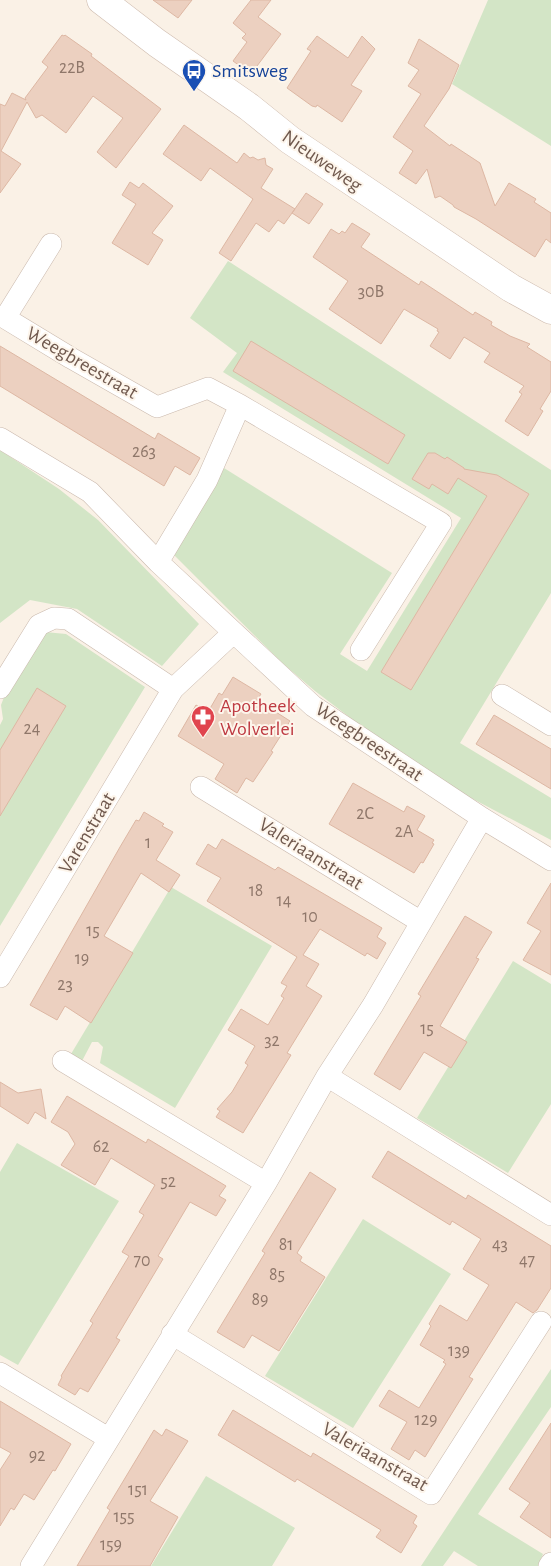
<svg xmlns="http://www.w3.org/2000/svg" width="551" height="1566" font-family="'Alegreya Sans',sans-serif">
<rect width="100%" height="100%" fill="#faf1e6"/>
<path fill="#d3e5c6" d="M488,0H551V146L452,84Z
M228,261L551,470V593L460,743L551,798V840L437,780L365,729L315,691L281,662L174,555L224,468L392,573L340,654L367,671L461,518L223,372L237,353L190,318Z
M0,450L59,489L98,520L199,624L162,666L77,609L30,600L0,623Z
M45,632L66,634L145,687L0,926V725L3,719L1,705L8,687Z
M171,887L272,946L175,1108L100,1063L103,1047L98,1042H92L82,1061L71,1054Z
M513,961L551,984V1104L508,1173L417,1118Z
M17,1143L119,1201L18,1365L0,1355V1172Z
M363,1219L451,1274L353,1428L265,1376Z
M551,1369V1407L478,1514L543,1554L538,1566H478L454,1551L443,1566H421Z
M206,1476L295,1528L272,1566H151Z"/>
<path fill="#ecd0c0" stroke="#ddb7a3" d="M153,0H192L178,18Z
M251,0H271L258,17L281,34L251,74L233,61L247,42L242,38L246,34L233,23Z
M62,35L64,36L65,35L92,54L91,56L161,109L116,168L97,152L123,118L93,96L66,133L42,115L36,118L27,102L1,151L21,164L0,193V104L5,106L12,93L26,100L25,98L48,67L42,62Z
M317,36L348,58L362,36L375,49L351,85L362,91L342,122L317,105L316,107L312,106L287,88L311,51L307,49Z
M419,39L459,65L449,89L424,126L450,146L451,144L480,163L495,206L509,183L536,199L534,202L551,213V243L546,239L535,257L476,219L454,207L453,205L440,196L435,198L427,169L416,184L399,173L413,151L393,137L421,94L408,86L419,70L408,63Z
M184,125L237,163L244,153L250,158L253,157L258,160L265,158L266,165L273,169L261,188L295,209L284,224L278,220L269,232L256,223L231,261L219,253L253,199L210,168L201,181L163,154Z
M130,182L139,188L143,183L173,206L152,233L163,240L148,265L112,243L136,204L122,195Z
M306,193L323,204L309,224L292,213Z
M352,223L370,234L361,247L419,285L421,281L473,315L475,312L492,322L491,325L510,336L530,344L527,347L551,362V391L540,409L543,411L528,436L505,421L522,394L519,392L524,386L484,362L490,353L464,337L450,359L430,346L439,332L437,331L438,329L404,309L381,344L329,309L348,281L313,257L331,229L339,234L342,231L345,233Z
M251,341L405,435L388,464L233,371Z
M0,346L155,439L158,433L200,458L190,475L175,466L164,486L0,386Z
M428,453H435L445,459L447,457L464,468V469L497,475L529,494L411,690L381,672L487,496L458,478L448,494L432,484L429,489L412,479Z
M233,677L261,694L257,700L290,721L271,751L273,752L253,782L246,778L237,793L215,779L224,764L178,736L196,705L208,712L219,693L222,695Z
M37,688L66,706L0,816V750Z
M494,715L551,749V789L476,744Z
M353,783L404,812L407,806L425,816L417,830L434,840L432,843L434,844L423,863L421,862L414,873L329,824Z
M144,812L164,824L162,826L173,832L156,860L180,875L169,892L141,873L104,936L133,953L91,1023L65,1006L57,1020L30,1005L120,847L136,820L139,821Z
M222,839L275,870L278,867L382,928L377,937L386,943L377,959L367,953L365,956L320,929L303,955L319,964L306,986L322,996L287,1053L291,1055L243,1133L216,1117L220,1111L217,1109L232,1092L248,1065L245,1063L255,1046L228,1030L241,1009L268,1025L284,998L281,996L287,986L281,983L297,957L207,901L221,878L196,864L208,844L216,849Z
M551,883V975L523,960L541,931L527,923Z
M465,916L492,932L476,958L479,959L440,1026L467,1042L451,1068L424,1052L400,1090L374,1074L421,996L418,994Z
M0,1082L18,1093L41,1089L46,1119L35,1112L28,1124L0,1106Z
M67,1096L146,1143L148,1139L226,1186L219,1196L226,1200L216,1216L190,1202L158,1256L163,1259L116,1338L120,1340L88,1392L80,1388L75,1395L58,1385L62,1377L61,1376L93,1323L90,1321L129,1256L122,1252L144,1215L139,1212L155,1185L111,1158L95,1185L61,1165L75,1144L68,1132L51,1122Z
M388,1151L466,1199L468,1195L551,1246V1288L537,1310L533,1313L516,1302L469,1377L473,1379L425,1457L415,1450L409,1460L391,1449L407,1422L379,1406L389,1390L419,1408L446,1364L443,1362L445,1360L420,1345L431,1326L429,1324L440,1305L467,1321L489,1285L463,1269L481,1239L452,1221L450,1225L372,1177Z
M310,1172L336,1189L297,1253L302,1257L300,1261L325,1277L279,1351L252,1335L244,1348L217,1332L265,1253L262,1251Z
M0,1401L71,1444L55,1471L53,1470L34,1500L24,1494L14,1510L11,1508L0,1526V1470L11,1453L0,1447Z
M233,1410L311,1457L313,1453L417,1516L413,1523L417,1526L401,1553L376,1537L381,1530L297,1479L295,1482L218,1435Z
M551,1423V1538L520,1517L530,1503L509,1489Z
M166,1429L188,1441L150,1501L178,1517L150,1566H77L110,1510L107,1508L154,1430L162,1436Z"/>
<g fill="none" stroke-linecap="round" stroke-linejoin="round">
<g stroke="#cab9ad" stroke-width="22">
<path id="street" d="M51,244L5,318L71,358L157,407L208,388L240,405L441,523L361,650
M0,438L90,492L158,562L313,706L482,818L551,860
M158,562L207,480L240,405
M0,688L39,625L54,618L68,619L173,689
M502,695L551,725
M201,787L421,922
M0,977L173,689L233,633
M63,1061L266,1183
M327,1076L551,1215
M172,1334L431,1494L541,1322
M0,1373L108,1438
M31,1566L266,1183L327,1076L373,1005L482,818
M549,1566L551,1563"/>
</g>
<g stroke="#cebbae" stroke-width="29">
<path id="secondary" d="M101,0L157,43L249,107L290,140L511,288L551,310"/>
</g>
<use href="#street" stroke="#fff" stroke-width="21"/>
<use href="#secondary" stroke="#fff" stroke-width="28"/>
</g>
<defs>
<g id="bus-pin" transform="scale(1.25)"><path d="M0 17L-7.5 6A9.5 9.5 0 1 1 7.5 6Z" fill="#1a4fb4" stroke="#fdf5eb"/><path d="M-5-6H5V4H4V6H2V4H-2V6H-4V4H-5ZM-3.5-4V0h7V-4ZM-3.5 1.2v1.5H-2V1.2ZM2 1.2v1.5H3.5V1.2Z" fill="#fff"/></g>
<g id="pharmacy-pin" transform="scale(1.25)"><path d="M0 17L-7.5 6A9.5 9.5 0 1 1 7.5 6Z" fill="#e0444e" stroke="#fdf5eb"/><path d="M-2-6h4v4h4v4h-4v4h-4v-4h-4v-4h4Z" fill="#fff"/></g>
</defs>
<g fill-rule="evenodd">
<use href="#bus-pin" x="194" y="71"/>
<use href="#pharmacy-pin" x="203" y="717"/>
</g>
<g text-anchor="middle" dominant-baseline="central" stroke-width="4" stroke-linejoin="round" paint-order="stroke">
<g font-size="18" fill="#8f776a">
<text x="72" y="68">22B</text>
<text x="371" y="292">30B</text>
<text x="144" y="452">263</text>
<text x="32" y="729">24</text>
<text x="365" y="814">2C</text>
<text x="404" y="832">2A</text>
<text x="148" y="843">1</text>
<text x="256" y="891">18</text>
<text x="284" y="901">14</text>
<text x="310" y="917">10</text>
<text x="93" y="931">15</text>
<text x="82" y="959">19</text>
<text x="65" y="985">23</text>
<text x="427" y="1029">15</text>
<text x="272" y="1041">32</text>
<text x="101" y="1147">62</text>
<text x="168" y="1182">52</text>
<text x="286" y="1245">81</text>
<text x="500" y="1245">43</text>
<text x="142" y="1261">70</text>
<text x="527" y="1261">47</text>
<text x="277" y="1275">85</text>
<text x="260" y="1300">89</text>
<text x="459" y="1351">139</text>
<text x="426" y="1420">129</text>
<text x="37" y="1456">92</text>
<text x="138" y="1490">151</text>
<text x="124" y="1517">155</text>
<text x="111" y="1545">159</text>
</g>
<g font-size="20" fill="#164399" stroke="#fdf5eb" text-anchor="start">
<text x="212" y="71">Smitsweg</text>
</g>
<g font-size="20" fill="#70594e" stroke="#fdf5eb">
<text transform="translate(322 161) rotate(35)">Nieuweweg</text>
<text transform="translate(82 363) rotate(30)">Weegbreestraat</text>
<text transform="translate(369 742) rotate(34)">Weegbreestraat</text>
<text transform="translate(87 833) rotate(-59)">Varenstraat</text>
<text transform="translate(311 854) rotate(32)">Valeriaanstraat</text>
<text transform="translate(375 1457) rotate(30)">Valeriaanstraat</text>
</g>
<g font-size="20" fill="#be3a42" stroke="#fdf5eb" text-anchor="start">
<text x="220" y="706">Apotheek<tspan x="220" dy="23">Wolverlei</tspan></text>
</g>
</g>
</svg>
